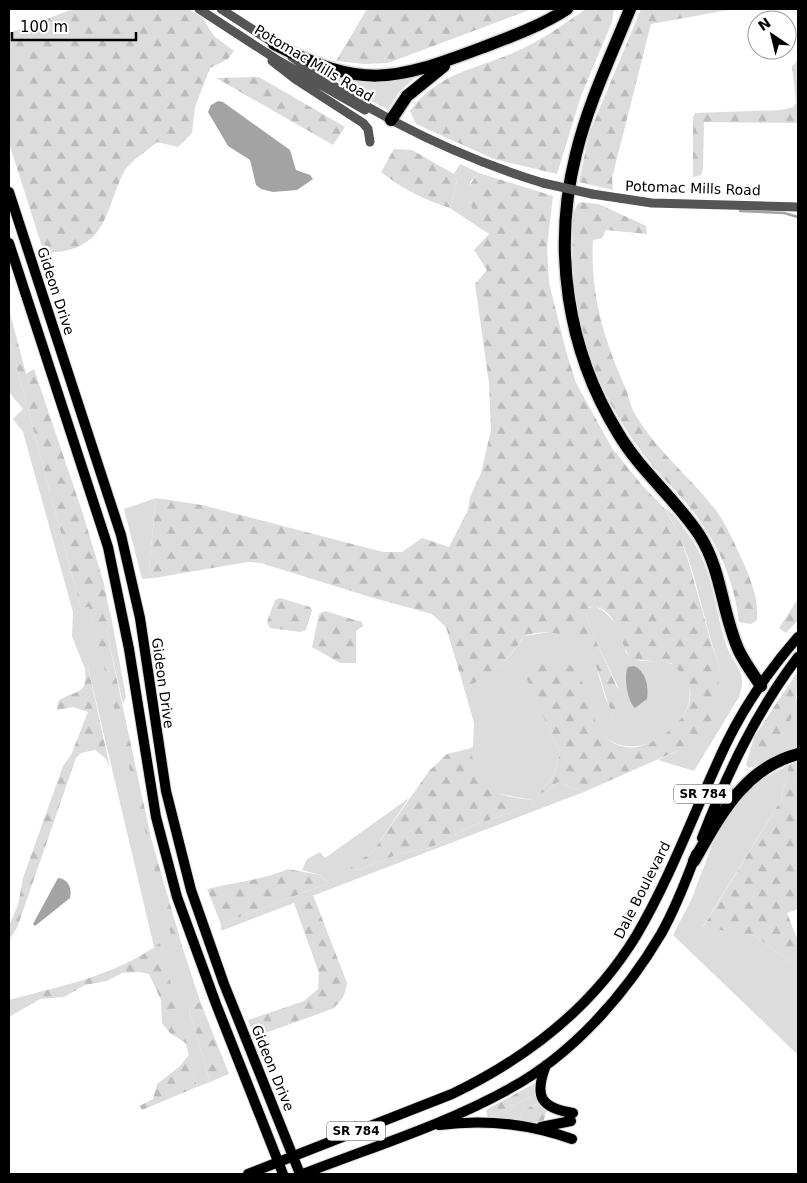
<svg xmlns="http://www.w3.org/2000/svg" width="807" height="1183" font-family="'DejaVu Sans',sans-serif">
<defs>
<pattern id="forest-firs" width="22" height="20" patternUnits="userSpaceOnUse" patternTransform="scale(1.25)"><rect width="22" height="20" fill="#dcdcdc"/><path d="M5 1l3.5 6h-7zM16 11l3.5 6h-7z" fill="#bbb"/></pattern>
</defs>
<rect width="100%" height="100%" fill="#fff"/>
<path fill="#dcdcdc" d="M326,75L377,82L416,77L399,92L388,110Z
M460,164L479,173L470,182V203L489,234L450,208L457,182L454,174Z
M9,338L81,608L89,606L175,947L183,949L200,1001L189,1009L210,1082L197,1087L160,944L154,947L88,667L85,669L72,636L73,612L23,432L13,419L23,409L9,392Z
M156,498L149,568L154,578L142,579L124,509Z
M664,508C674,513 679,521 685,530C712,563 713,601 725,641C732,666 749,669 739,697L694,771L658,760L679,750L720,667C700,615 696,555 664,508Z
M594,606C610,612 619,628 624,643C625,646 625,652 627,654C641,669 664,653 680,670C722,715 618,789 592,715L526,676L560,753L553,777L539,793L546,792L558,782L584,792L221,931V924L329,883L320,875L302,870L307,859L320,852L325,858L409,798L373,851L351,868L359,870L401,853L430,848L472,826L506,814L532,800L495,793L484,783L468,749L473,747L474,723L464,688C488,679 511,658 524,636L550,632L572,637L584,645L595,663L605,697L614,718L618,687L594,637L585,613L586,609Z
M110,610L126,697L123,704L106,629L110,625Z
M798,693V748L749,768L746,765L754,737L753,750L790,721Z
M789,765L781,800L703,926L755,936L789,961L798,956V1055L673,935L692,898L712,845L728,812L758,781Z
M537,1094L540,1104C530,1105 521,1111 518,1121L488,1117Z"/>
<path fill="url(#forest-firs)" d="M73,9H188L202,17L214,36L234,51L228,59L210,68L195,107L192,133L178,147L157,142C147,151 132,160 125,170C109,198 109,236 75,248C65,252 54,252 44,253L9,143V33Z
M367,9H532L388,63L365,64L336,61Z
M586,9H614L612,22L581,96L557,174L494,159L416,124L410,111C438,73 473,70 513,53C539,42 563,25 586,9Z
M641,9H734L651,24L612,178L613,190L579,182L589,134Z
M798,60V123L704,122L703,169L701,175L693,177V117L695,113L782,110L793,107L796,103L792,66Z
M259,77L345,127L333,145L216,78Z
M394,149L412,150L454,174L457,182L450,208C425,200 402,189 381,172Z
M479,173L553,196L547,247L549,283L566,351L576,383L612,448L641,484L664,508L679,534L688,560L712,646L720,667L715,711L709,731L679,750L584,792L558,782L546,792L539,793L553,777L560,753L525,675L529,665C606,635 570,736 625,747C650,752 695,718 690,691C688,679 680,671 671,663L631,659C619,644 617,603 589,607L585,613C597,647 614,677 627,711C624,716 621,719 614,718C598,683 601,644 558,634C547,631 535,632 524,636C509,659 490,678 464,688L446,627L432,614L370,597L261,563L248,562L154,578L149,568L156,498L202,505L383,552H402L422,538L449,547L468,510L470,497L481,473L491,430L489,383L475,284L487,270L474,250L489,234C476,212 456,196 479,173Z
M581,202L599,204L646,226L647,234L606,230L602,238L593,240C590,294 604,340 626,389C629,397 630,406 635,414C656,450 689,476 715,509C727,525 735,545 743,562C751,580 759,600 757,620L751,624L739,622C734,577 715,537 686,503C671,485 654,470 641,451C585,375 569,307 573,214L577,205Z
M9,309L26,374L34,369L83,514L104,584L111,619L110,625L106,629L151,838L183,949L175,947L171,935L89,607L81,608L9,338Z
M280,598L310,607L312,610L306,630L301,632L270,628L267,622L275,600Z
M798,599V620L786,633L779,628Z
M325,611L362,622L363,626L356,631V663H340L312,647L319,614Z
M88,667L110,768L106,759L95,750L81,753L76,758L17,928L9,940V926L18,905L23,878L63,766L71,755L88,712L73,707L57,710L58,701C75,689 88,697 85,669Z
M798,671C798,700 791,736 768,756L758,755L753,750L754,737Z
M468,749C489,789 485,795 533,800L506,814L472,826L430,848L401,853L359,870L350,868L373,851L429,771L447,754Z
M798,762V909L787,913L798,941V956L789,961L755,936L703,927L781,800L789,765Z
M288,869L320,875L329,883L221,924L207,889C234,882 263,880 288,869Z
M313,895L347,983C345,996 342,1001 332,1009L254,1037L248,1020L304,1001L318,989L319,973L294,903Z
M160,943L187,1044L170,1033L162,1023L161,1000L149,974L140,972L122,973L107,981L85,985L64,997L40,999L9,1017V1000C60,986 116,976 160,943Z
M200,1001L229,1074L210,1082L189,1009Z
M189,1055L197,1087L142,1110L139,1106L153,1099L157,1084L179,1067Z
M535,1083L537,1094L488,1117L486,1110Z
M540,1104L547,1110L543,1123L518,1121C522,1110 529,1106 540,1104Z"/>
<path fill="#a3a3a3" d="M218,101L223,102L290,150L296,170L310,175L313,179L297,190L273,192L261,189L256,185L250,160L228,146L208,112L211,105Z
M634,666C646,671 649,687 647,699L635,708C628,703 623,676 628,667Z
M58,878C69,879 72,889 70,898L35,926L33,924Z"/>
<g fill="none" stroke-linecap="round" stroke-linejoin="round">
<path stroke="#a3a3a3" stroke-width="2.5" d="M740,211L784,213L798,217"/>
<g stroke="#dbdbdb" stroke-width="12">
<path id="major" d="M9,192L121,535L140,618L166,791L191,890L224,984L300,1174
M9,243L108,547L129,649L156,817L177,897L216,1004L283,1174
M702,838C727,774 756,712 798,657
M546,1065C534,1096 540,1108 573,1113
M439,1125C484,1119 530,1124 572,1139
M541,1127L571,1121
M248,1174L452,1094C527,1058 592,1008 636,936C672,875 696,807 726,744C745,705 770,669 798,637
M303,1174C372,1147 444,1125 509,1089C572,1055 625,995 661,934C675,909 686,881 696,854"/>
</g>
<g stroke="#dbdbdb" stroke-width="15">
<path id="highway" d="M630,9C611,56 588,104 576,154C552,249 567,350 618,433C641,472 676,499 700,536C722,571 722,614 739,651C745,663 753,674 761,686
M274,44C362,89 391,82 481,48C510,37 541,26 567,9
M391,120L407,96L444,66
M694,861C720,816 744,768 798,754"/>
</g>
<path stroke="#555" stroke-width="9" d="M199,9L279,61L365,110
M221,9L278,46
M292,57C369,114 452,155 543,183
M272,61L295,79L363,123L368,129L370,142
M592,194L652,203L798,207"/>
<use href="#major" stroke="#000" stroke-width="10"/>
<use href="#highway" stroke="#000" stroke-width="12"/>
<path stroke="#555" stroke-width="9" d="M543,183L592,194"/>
</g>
<g text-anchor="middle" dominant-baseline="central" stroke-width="4.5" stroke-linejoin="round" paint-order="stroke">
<g fill="#fff" stroke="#4c4c4c" stroke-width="1">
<rect x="674" y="784.5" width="58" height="19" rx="4"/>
<rect x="327" y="1121.5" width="58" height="19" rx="4"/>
</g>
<g font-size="12" font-weight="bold" fill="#000">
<text x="703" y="794">SR 784</text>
<text x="356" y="1131">SR 784</text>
</g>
<g font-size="14" fill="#000" stroke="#fff">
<text transform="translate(314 63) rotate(31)">Potomac Mills Road</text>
<text transform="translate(693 188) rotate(2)">Potomac Mills Road</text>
<text transform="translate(56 291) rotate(72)">Gideon Drive</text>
<text transform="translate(163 683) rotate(82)">Gideon Drive</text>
<text transform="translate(642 890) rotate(-63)">Dale Boulevard</text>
<text transform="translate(273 1068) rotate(68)">Gideon Drive</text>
</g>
</g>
<rect width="807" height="1183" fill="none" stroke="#000000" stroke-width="20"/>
<g transform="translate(772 35) rotate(325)"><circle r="24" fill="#ffffff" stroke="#999999"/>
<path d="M0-4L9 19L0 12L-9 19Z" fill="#000000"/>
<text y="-8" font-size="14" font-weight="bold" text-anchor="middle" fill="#000000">N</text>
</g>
<path d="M12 32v8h124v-8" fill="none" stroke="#000000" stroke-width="2.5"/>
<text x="20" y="32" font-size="15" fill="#000000" stroke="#ffffff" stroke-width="4" paint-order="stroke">100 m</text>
</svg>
